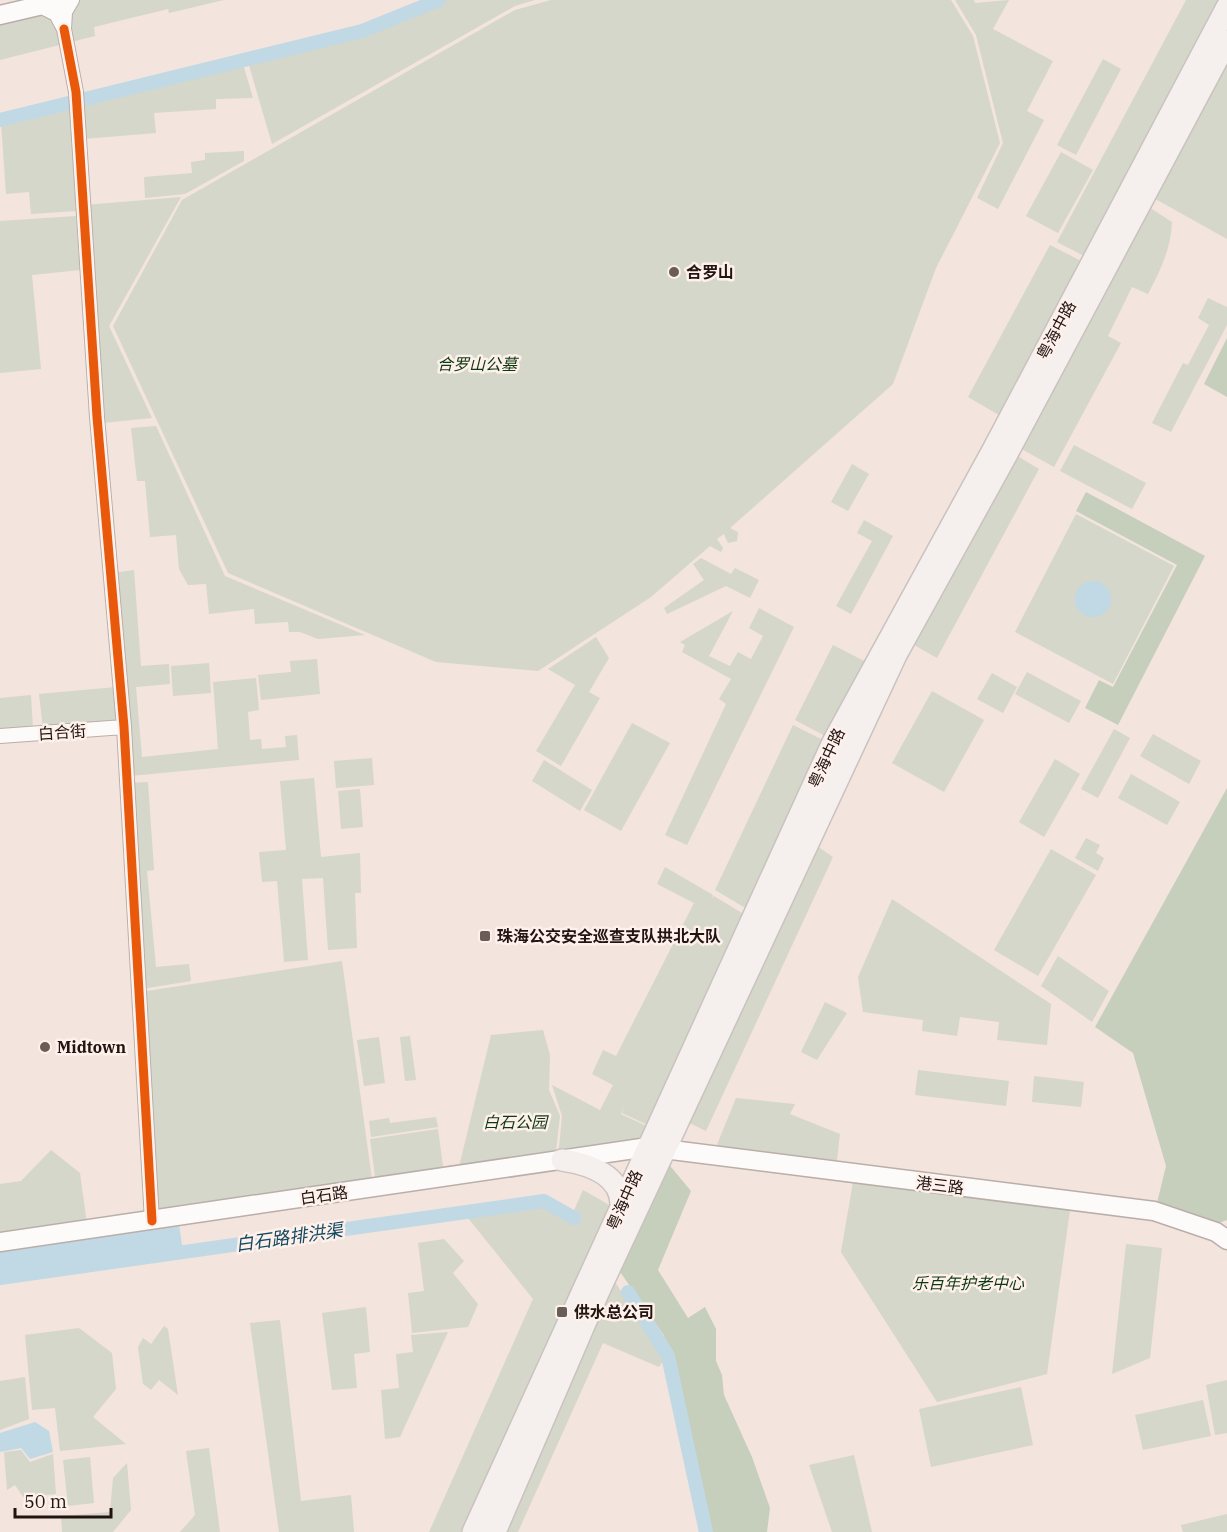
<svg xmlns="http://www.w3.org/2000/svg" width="1227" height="1532" font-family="'IBM Plex Serif','Noto Sans SC',serif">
<rect width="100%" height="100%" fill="#f3e4dd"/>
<path fill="#d4d7c9" d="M77,0H224L169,13L168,9L94,27L95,36L0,60V18Z
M444,0H535L515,6L272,144L248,62L359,34Z
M551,0H951L973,36L1000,143L936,268L893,384L730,528L738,532L737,541L728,543L724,534L717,539L723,548L721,552L710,546L651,597L538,671L436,662L228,573L113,326L182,200L515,10Z
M955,0H974L975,3L1009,0L993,29L1053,61L1027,111L1044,120L998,209L977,198L1003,143L976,35Z
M1186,0H1227L1090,259L1057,242Z
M1227,48V239L1150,196Z
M1103,59L1121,69L1076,155L1057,145Z
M243,64L253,98L216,99V109L154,113L156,133L83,139L80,104Z
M70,107L76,211L31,214L29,192L6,194L1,122Z
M244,151V161L185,194L145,198L144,177L192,173L191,162L205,160V153Z
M1061,152L1093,170L1058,233L1026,216Z
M181,197L109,326L152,418L102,423L85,205Z
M1144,204L1172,222C1171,249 1160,271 1148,294L1132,287L1108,336L1121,343L1054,467L1016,446Z
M76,216L80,270L32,275L41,369L0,373V221Z
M1050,245L1087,264L1004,418L968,397Z
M1208,298L1227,307V325L1171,432L1152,423L1183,363L1188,365L1209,325L1198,318Z
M156,426L225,576L365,635L318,639L300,632H289L288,622L255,624L254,609L209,614L206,584L188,585L179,569L176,535L150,537L145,481H137L131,428Z
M1074,445L1146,483L1132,509L1060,471Z
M1012,453L1039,469L937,658L909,642Z
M852,464L869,474L848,511L831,502Z
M1076,514L1174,566L1113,684L1015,632Z
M864,520L893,536L851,614L836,606L872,541L857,533Z
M701,558L731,574L735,568L759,580L750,598L726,586L667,614L664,608L704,580L693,564Z
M134,570L141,666L169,664L170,684L136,687L142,757L218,749L213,682L256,678L259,710L248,712L250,740L261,739L262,749L286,747L285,736L297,735L299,760L130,776L112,573Z
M759,608L794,627L687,845L665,835L726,704L719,699L731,679L682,652L685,645L680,642L733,611L709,656L730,666L738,652L751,659L763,636L749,628Z
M596,637L609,658L589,692L600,698L561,766L536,751L575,685L548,669Z
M833,645L870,664L831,739L795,720Z
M317,659L320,694L261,700L258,675L291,672L290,661Z
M209,663L211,693L173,696L171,666Z
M1027,672L1081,701L1069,723L1015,694Z
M992,673L1017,687L1003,713L977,699Z
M116,687L119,722L43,729L39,694Z
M932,691L984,720L944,792L892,763Z
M31,695L33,729L0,731V698Z
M632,723L670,743L621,831L584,810Z
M793,725L829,743L752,912L715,890Z
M1114,729L1130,738L1098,798L1081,789Z
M1153,734L1201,761L1189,784L1140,756Z
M372,758L374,785L336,788L334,761Z
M1055,759L1080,774L1044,837L1019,822Z
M544,760L592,790L580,811L532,781Z
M1131,774L1180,802L1167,825L1118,798Z
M314,778L321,857L360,853L361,893H355L357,948L328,950L323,878L302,879L308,960L284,962L277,881L262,882L259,852L286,850L280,781Z
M148,782L154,870L147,871L156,967L189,964L191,981L142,989L130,783Z
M360,789L363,827L341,829L338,791Z
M1086,838L1100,845L1096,853L1104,858L1098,871L1075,858Z
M811,842L833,857L706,1131L681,1119Z
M1051,849L1096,875L1038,976L994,950Z
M665,867L713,895L712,898L714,896L750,918L654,1128L622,1113L625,1103L621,1114L653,1129L645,1145L558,1158L562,1116L552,1085L600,1110L613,1085L592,1074L603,1050L616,1056L694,903L657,884Z
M892,899L1051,1004L1047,1045L997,1040L999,1022L960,1017L957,1036L922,1031L923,1020L863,1012L858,977Z
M1058,956L1109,991L1092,1022L1041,986Z
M342,961L373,1187L153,1220L140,992Z
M825,1002L847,1013L817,1060L801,1052Z
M543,1030L550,1055L549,1090L560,1116L555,1160L457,1175L491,1035Z
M410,1036L416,1080L405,1081L400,1037Z
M379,1037L385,1083L364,1086L357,1040Z
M918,1070L1009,1081L1006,1106L915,1095Z
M1034,1076L1084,1082L1081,1107L1032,1102Z
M736,1098L795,1104L790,1114L840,1134L836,1168L714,1152Z
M436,1117L438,1127L371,1137L369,1121L389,1118L390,1123Z
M438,1129L444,1174L376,1184L370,1139Z
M51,1150L80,1173L87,1224L0,1236V1184L21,1181Z
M854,1176L1071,1203L1047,1374L937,1402L841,1252Z
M583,1190L618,1210L470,1532H429L533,1299L464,1213L544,1201L571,1217Z
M444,1239L464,1261L453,1273L478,1304L468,1327L412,1333L408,1293L424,1291L418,1243Z
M1126,1244L1162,1248L1150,1358L1112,1374Z
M611,1276L665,1358L659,1367L603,1343L518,1532H492Z
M366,1307L370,1352L354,1354L357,1388L332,1390L322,1313Z
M280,1320L301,1501L351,1495L354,1532H279L250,1323Z
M164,1326L168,1329L178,1395L159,1380L151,1390L143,1384L138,1347L143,1338L151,1344Z
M79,1328L112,1353L116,1389L93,1417L126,1444L60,1451L55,1408L32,1410L25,1335Z
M448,1332L400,1437L385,1439L381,1390L399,1388L396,1354L413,1352L411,1335Z
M25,1377L29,1419L0,1430V1381Z
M1227,1380V1433L1215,1435L1206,1385Z
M1021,1387L1033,1445L931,1467L919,1409Z
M1203,1400L1211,1436L1143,1450L1135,1415Z
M209,1448L220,1532H180L195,1515L186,1451Z
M21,1450L30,1462L53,1454L56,1494L23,1497L15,1485L7,1490L4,1452Z
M854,1455L872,1532H832L809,1465Z
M90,1457L94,1503L68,1506L63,1460Z
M127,1463L131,1510L113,1532H62L61,1516L110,1512L113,1478Z
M1227,1514V1532H1183L1181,1525Z"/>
<path fill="#c6cfbb" d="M1227,338V397L1204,384Z
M1086,492L1205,556L1118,725L1085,708L1099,680L1113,687L1177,565L1076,511Z
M1227,788V1220L1205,1228L1155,1211L1166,1166L1133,1053L1095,1027Z
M666,1161L691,1191L658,1270L688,1318L705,1307L716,1329V1361L722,1375L724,1395L752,1457L770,1508L767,1532H710L671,1352L663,1334L616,1266Z"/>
<path fill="#c0d9e5" d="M1075 599a18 18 0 1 1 36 0a18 18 0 1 1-36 0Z
M178,1217L183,1252L0,1278V1242Z
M35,1422L49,1431L53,1452L30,1459L21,1448L0,1452V1433Z"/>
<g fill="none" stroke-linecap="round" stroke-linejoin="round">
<path stroke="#c0d9e5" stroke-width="14" d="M0,120L362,31L439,0
M0,1278L544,1201L574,1218
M628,1292L668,1356L706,1532"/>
<g stroke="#baaea9" stroke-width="16">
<path id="minor" d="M40,6L56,14L64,29L65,12L72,0
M64,29L76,92L97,417L124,727L152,1221
M0,736L124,727"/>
</g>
<g stroke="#baaea9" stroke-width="21">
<path id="secondary" d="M0,15L64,0
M0,1242L648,1147L1154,1211L1216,1232L1227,1240"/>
</g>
<g stroke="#cac2bf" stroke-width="24">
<path id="trunk" d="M562,1160C588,1164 623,1175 621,1207
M473,1532L833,742L994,448L1227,7
M495,1532L598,1293L896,655L1007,454L1227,41"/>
</g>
<use href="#minor" stroke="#fdfbfa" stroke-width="14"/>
<use href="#secondary" stroke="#fdfbfa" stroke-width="18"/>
<use href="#trunk" stroke="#f5efee" stroke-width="21"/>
<g stroke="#fef0eb" stroke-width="13">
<path id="cycleway" d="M64,29L76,92L97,417L124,727L152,1221"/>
</g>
<use href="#cycleway" stroke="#e8590c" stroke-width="9"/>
</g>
<g fill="#6a5d58" stroke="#fef0eb" stroke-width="2">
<circle cx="674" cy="272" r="6"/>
<rect x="479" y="930" width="12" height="12" rx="3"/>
<circle cx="45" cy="1047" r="6"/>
<rect x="556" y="1306" width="12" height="12" rx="3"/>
</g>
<g text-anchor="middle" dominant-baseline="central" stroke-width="5" stroke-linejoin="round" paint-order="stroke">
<g font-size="16" font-weight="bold" fill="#211511" stroke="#fef0eb" text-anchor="start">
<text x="686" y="272">合罗山</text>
<text x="497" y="936">珠海公交安全巡查支队拱北大队</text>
<text x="57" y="1047">Midtown</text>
<text x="574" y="1312">供水总公司</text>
</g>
<g font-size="16" fill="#211511" stroke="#fef0eb">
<text transform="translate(1056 330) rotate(-62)">粤海中路</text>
<text transform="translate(62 732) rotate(-4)">白合街</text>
<text transform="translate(826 758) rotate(-65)">粤海中路</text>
<text transform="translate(940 1185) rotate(7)">港三路</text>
<text transform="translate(324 1195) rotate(-8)">白石路</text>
<text transform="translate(624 1200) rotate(-66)">粤海中路</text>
</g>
<g font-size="16" font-style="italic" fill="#0d3910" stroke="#fef0eb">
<text x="477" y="364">合罗山公墓</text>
<text x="515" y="1122">白石公园</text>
<text x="968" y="1283">乐百年护老中心</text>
</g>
<g font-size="18" font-style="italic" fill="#154a60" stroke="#fef0eb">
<text transform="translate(289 1237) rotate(-8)">白石路排洪渠</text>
</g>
</g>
<path d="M15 1508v9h96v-9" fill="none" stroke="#211511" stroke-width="3"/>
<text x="24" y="1508" font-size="18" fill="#211511" stroke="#fef0eb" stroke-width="4.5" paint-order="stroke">50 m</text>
</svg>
